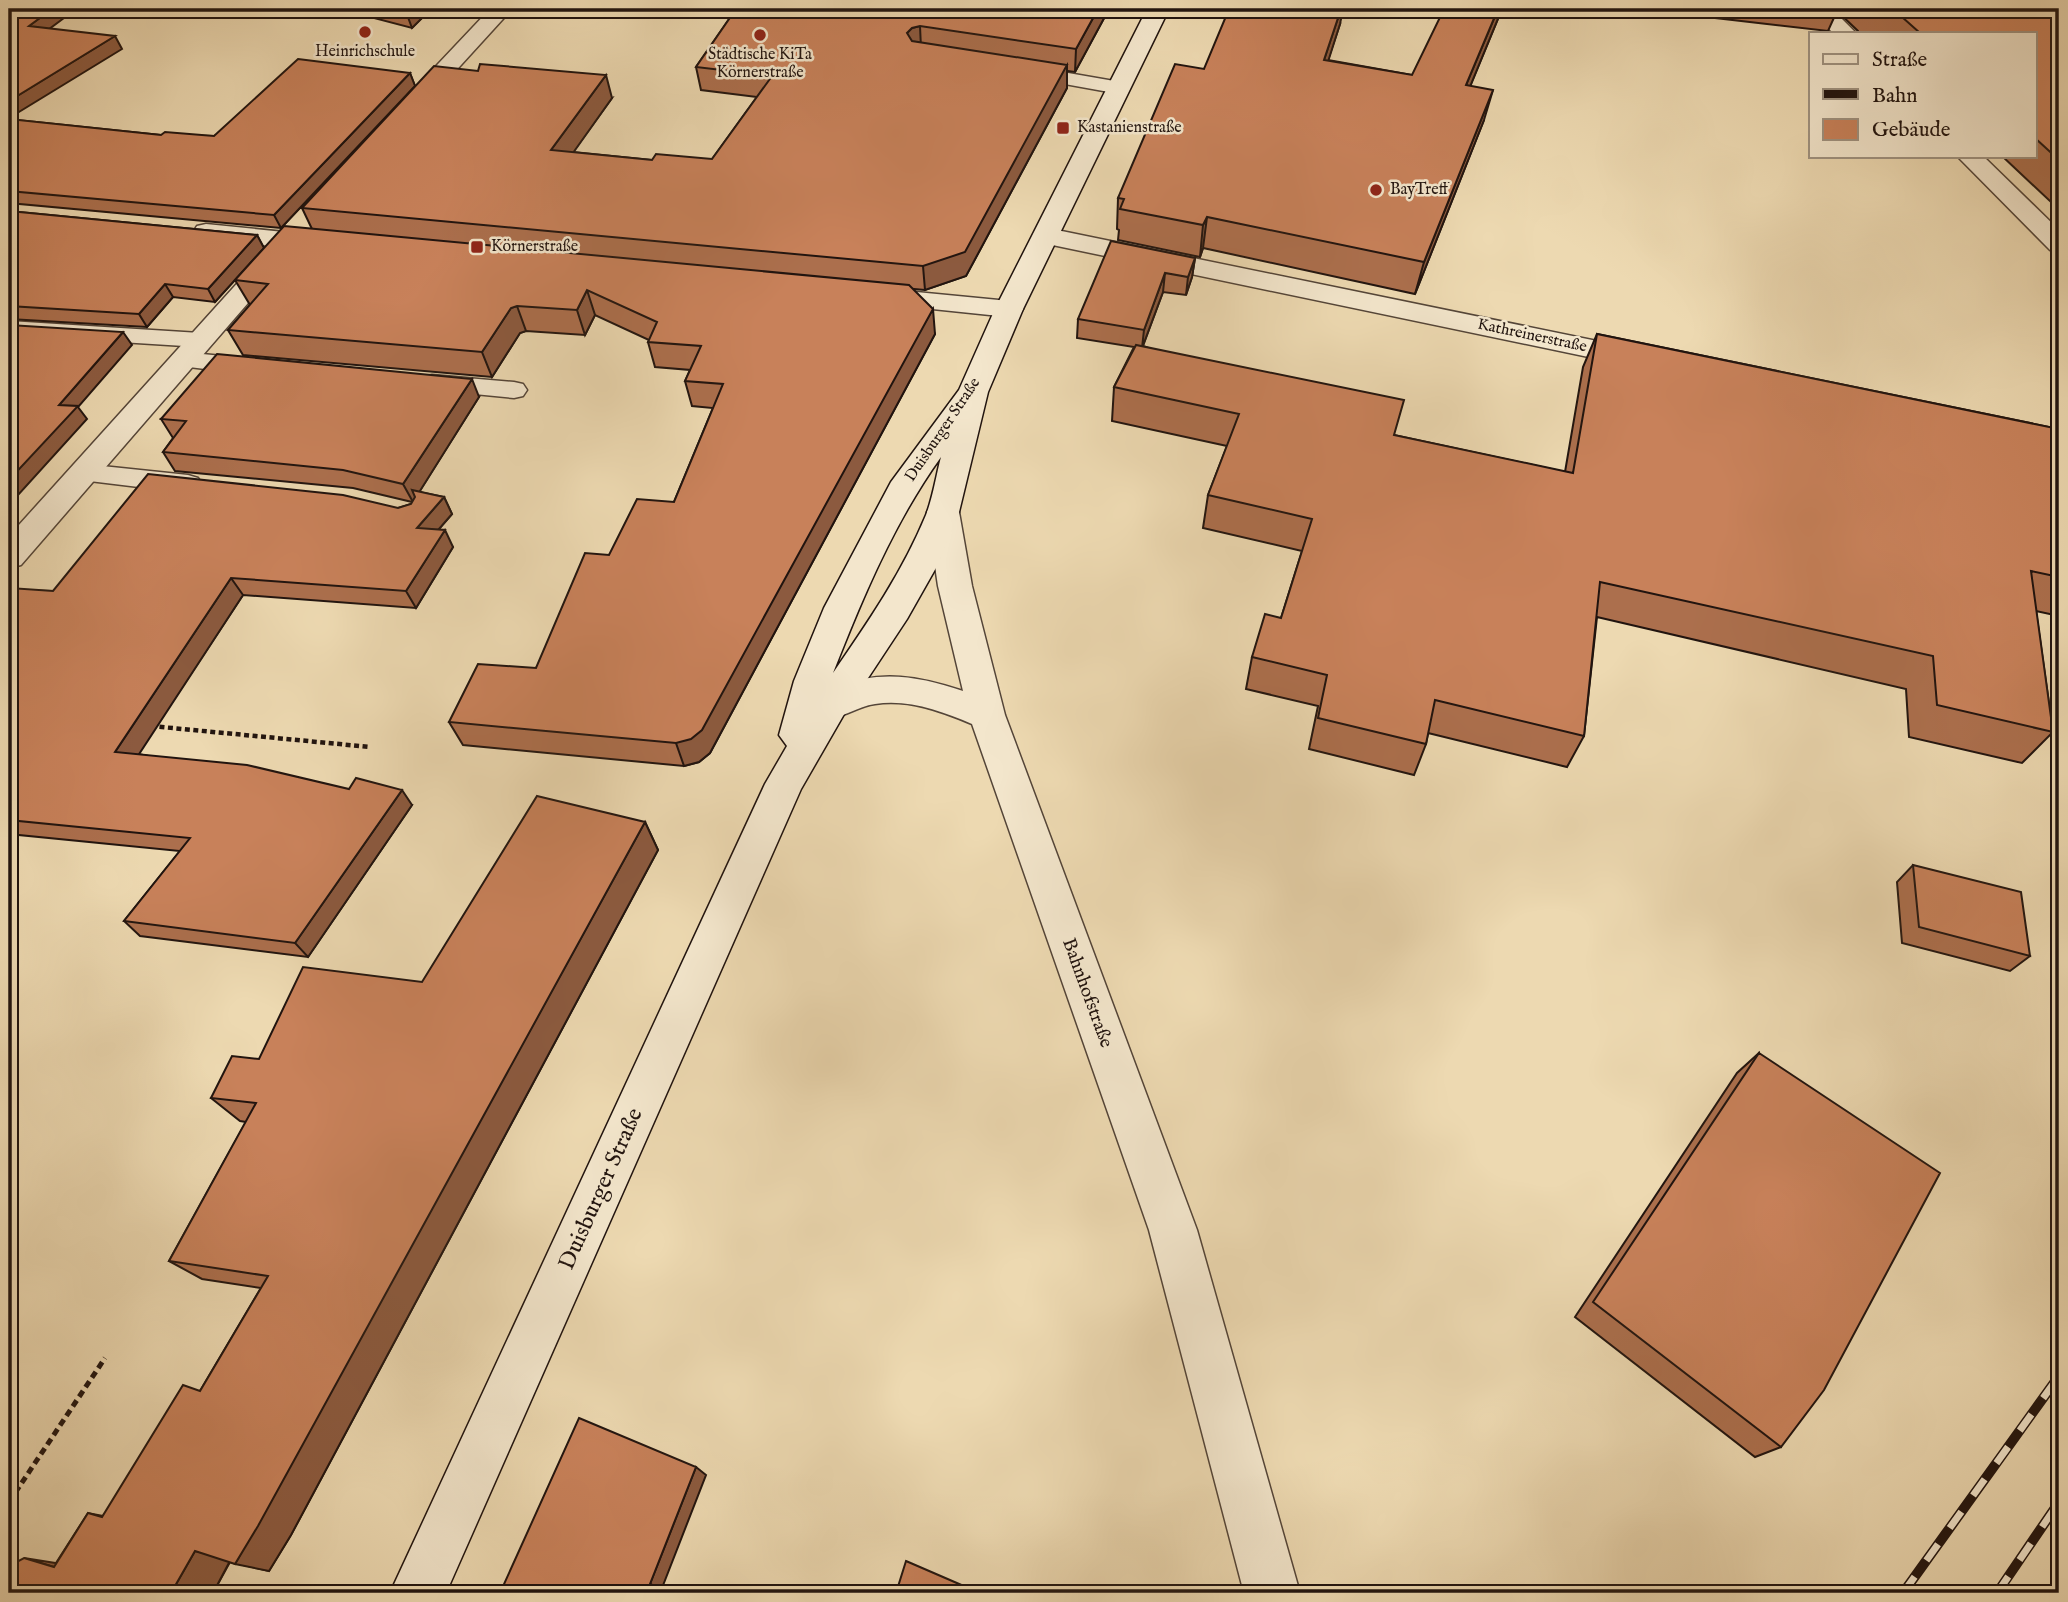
<svg xmlns="http://www.w3.org/2000/svg" width="2068" height="1602" font-family="'IM FELL English',serif">
<rect width="100%" height="100%" fill="#edd9b1"/>
<filter id="stains"><feTurbulence type="fractalNoise" baseFrequency=".00286" numOctaves="4"/><feColorMatrix values="0 0 0 0 .2 0 0 0 0 .09 0 0 0 0 .02 0 0 0 .5 -.17"/></filter>
<radialGradient id="worn" r=".72"><stop offset=".6" stop-color="#630" stop-opacity="0"/><stop offset="1" stop-color="#630" stop-opacity=".3"/></radialGradient>
<g fill="none" stroke-linecap="round" stroke-linejoin="round">
<g stroke="#544538" stroke-width="3">
<path id="service" d="M1022,65L1120,82L1127,84L1130,88L1127,92L1120,94L1015,75L1012,71Z
M9,321L200,333L209,335L212,340L209,345L200,347L9,335Z
M182,352L253,359L262,362L266,367L262,372L253,375L173,365L170,360L173,355Z
M432,375L514,382L523,384L527,390L523,396L514,398L423,389L419,383L423,377Z
M83,464L188,475L198,478L202,484L198,490L188,493L73,479L69,473L73,467Z"/>
</g>
<g stroke="#544538" stroke-width="3">
<path id="minor" d="M490,9H512L420,110H404L400,105L404,100Z
M1810,9H1832L1856,33H1833Z
M1957,156H1983L2059,230V252L2050,250Z
M206,224L324,236L333,238L337,244L333,250L324,252L287,248L290,253L286,259L21,565L9,568V536L271,246L197,238L193,232L197,226Z
M1047,228L1641,350L1651,353L1655,359L1651,365L1641,368L1038,242L1034,236L1038,230Z
M875,288L1009,301L1019,303L1023,309L1019,315L1009,317L865,302L861,296L865,290Z"/>
</g>
<g stroke="#544538" stroke-width="3">
<path id="tertiary" d="M943,501L954,504L959,512L972,586L1005,715L1197,1230L1300,1593H1244L1149,1230L972,724C941,711 909,699 875,704C853,707 840,723 817,716L812,706C818,695 826,692 838,687C880,669 921,677 963,691L938,586L927,512L932,504Z"/>
</g>
<g stroke="#21140f" stroke-width="3">
<path id="secondary" d="M1147,9H1169L1023,309L988,392L959,512L937,566L907,619L843,716L801,789L446,1593H390L765,784L787,746L779,735L794,681L824,608L891,482L959,390L995,309ZM941,457C936,476 933,497 926,515C902,573 868,622 833,673C862,599 894,522 941,457Z"/>
</g>
<path stroke="#21140f" stroke-width="4.5" stroke-dasharray="5 3.5" stroke-linecap="butt" d="M151,726L370,747"/>
<path stroke="#21140f" stroke-width="5" stroke-dasharray="7 4.5" stroke-linecap="butt" d="M9,1502L105,1358"/>
<use href="#service" fill="#f3e6cc" fill-rule="evenodd"/>
<use href="#minor" fill="#f3e6cc" fill-rule="evenodd"/>
<use href="#tertiary" fill="#f3e6cc" fill-rule="evenodd"/>
<use href="#secondary" fill="#f3e6cc" fill-rule="evenodd"/>
<g stroke="#21140f" stroke-width="10">
<path id="rail" d="M1903,1593L2059,1376
M1997,1593L2059,1502"/>
</g>
<use href="#rail" stroke="#f3e6cc" stroke-width="7" stroke-dasharray="20" stroke-linecap="butt"/>
</g>
<path fill="#ac6f4d" stroke="#21140f" stroke-width="2" d="M346,9H431L412,28L347,11Z
M736,9H1109L1075,72L1067,71V88L966,276L925,290L913,289L935,334L710,753L699,762L684,766L463,745L449,722L536,668L609,555L674,502L713,408L692,406L685,381L690,370L655,367L648,342L649,340L595,315L585,335L526,331L520,333L492,377L243,355L228,330L250,305L235,280L312,229L302,208L612,98L573,152L652,160L712,159L757,97L701,90L696,67Z
M1502,9L1470,86L1484,120L1415,294L1203,248L1200,257L1118,240L1119,230L1117,229L1118,198L1204,69L1340,24L1328,60L1412,75Z
M1681,9H2059V201L2051,202L2002,156H2035V33H1858V31L1837,11L1828,31L1681,14Z
M410,73L415,86L281,228L9,203V119L161,135L214,136Z
M9,211L257,235L264,248L215,302L173,297L147,327L9,319Z
M1195,258L1192,277L1186,295L1163,292L1143,346L1394,435L1565,472L1583,367L1597,334L2059,429V616L2036,611L2053,732L2022,763L1909,737L1906,689L1597,617L1584,736L1567,767L1428,733L1426,744L1414,775L1309,749L1318,706L1246,689L1252,657L1281,618L1302,551L1203,528L1208,495L1227,446L1112,421L1114,387L1134,347L1077,338L1078,319Z
M479,397L419,492L444,497L452,514L438,530L453,547L416,608L243,595L138,754L412,805L308,957L140,936L124,921L180,851L9,834V590L53,591L398,508L411,504L412,502L353,488L175,471L163,452L173,438L161,419Z
M645,822L658,850L291,1535L269,1571L230,1562L213,1593H9L56,1563L88,1513L103,1516L200,1391L261,1288L202,1279L169,1261L246,1122L240,1121L211,1098L259,1059L422,982Z
M1913,865L2030,956L2010,971L1902,943L1897,882Z
M1759,1053L1781,1447L1755,1457L1575,1317L1737,1073Z"/>
<path fill="#8c5a3f" stroke="#21140f" stroke-width="2" d="M52,9H76L37,38L29,26Z
M405,9H431L412,28Z
M1098,9H1109L1075,72L1076,49Z
M1341,9H1343L1340,24L1319,90L1324,60Z
M1498,9H1502L1458,116L1466,85Z
M920,26L921,48L913,50L907,33L912,28Z
M115,36L122,49L9,118V101Z
M1067,65V88L966,276L925,290L923,266Z
M410,73L415,86L281,228L274,215Z
M606,75L612,98L558,174L551,150Z
M1493,90L1484,120L1415,294L1424,262Z
M1207,217L1203,248L1200,257L1203,225Z
M257,235L264,248L215,302L208,289Z
M1195,258L1192,277L1186,295L1188,277Z
M1165,273L1163,292L1142,348L1144,330Z
M165,284L173,297L147,327L139,314Z
M587,290L595,315L585,335L577,310Z
M517,306L526,331L520,333L492,377L482,352L511,308Z
M933,309L935,334L710,753L699,762L684,766L676,743Z
M123,332L132,345L78,407L87,419L9,505V480L59,405Z
M472,379L479,397L413,502L403,484Z
M444,497L452,514L426,544L417,528Z
M445,530L453,547L416,608L406,591Z
M231,578L243,595L130,768L115,752Z
M402,790L412,805L308,957L295,943Z
M645,822L658,850L291,1535L269,1571L235,1564Z
M696,1467L706,1475L662,1588L671,1593H668L650,1584Z
M195,1551L231,1559L213,1593H171Z
M24,1558L68,1565L54,1567Z"/>
<path fill="#c8815a" stroke="#21140f" stroke-width="2" d="M9,9H52L29,26L115,36L9,101Z
M736,9H1098L1076,49L920,26L912,28L907,33L912,41L1067,65L965,252L923,266L302,208L434,66L478,71L480,64L606,75L551,150L652,160L656,154L712,159L772,76L696,67Z
M1229,9H1341L1324,60L1412,75L1444,9H1498L1466,85L1493,90L1424,262L1207,217L1203,225L1120,209L1124,199L1118,198L1175,64L1204,69Z
M1893,9H2059V15H2050L2059,22V160L2035,138V33H1920Z
M298,59L410,73L274,215L9,191V119L161,135L165,132L214,136Z
M9,211L257,235L208,289L165,284L139,314L9,306Z
M284,226L909,285L933,309L702,730L691,739L676,743L449,722L478,664L536,668L585,553L609,555L637,499L674,502L723,384L685,381L701,346L648,342L657,322L587,290L577,310L517,306L511,308L482,352L228,330L268,284L235,280Z
M1111,241L1195,258L1188,277L1165,273L1144,330L1078,319Z
M9,325L123,332L59,405L78,406L9,480Z
M1597,334L2059,429V577L2031,571L2053,732L1937,705L1933,656L1600,582L1584,736L1435,700L1426,744L1318,718L1327,675L1252,657L1265,614L1281,618L1312,519L1208,495L1239,414L1114,387L1136,345L1404,400L1394,435L1573,473Z
M217,354L472,379L403,484L343,470L163,452L186,421L161,419Z
M148,474L343,495L398,508L411,504L415,497L412,490L444,497L417,528L445,530L406,591L231,578L115,752L247,765L349,789L356,778L402,790L295,943L124,921L190,838L9,820V590L10,588L53,591Z
M537,796L645,822L258,1526L235,1564L195,1551L171,1593H9V1566L24,1558L54,1567L88,1513L102,1517L183,1385L200,1391L268,1276L169,1261L256,1103L211,1098L232,1056L259,1059L303,967L422,982Z
M1913,865L2021,892L2030,956L1919,927Z
M1759,1053L1940,1173L1824,1390L1781,1447L1593,1302Z
M579,1418L696,1467L650,1584L668,1593H500Z
M906,1561L980,1593H896Z"/>
<g fill="#8f2418" stroke="#f3e6cc" stroke-width="2.5">
<circle cx="365" cy="32" r="7"/>
<circle cx="760" cy="35" r="7"/>
<rect x="1056" y="121" width="14" height="14" rx="3.5"/>
<circle cx="1376" cy="190" r="7"/>
<rect x="470" y="240" width="14" height="14" rx="3.5"/>
</g>
<g text-anchor="middle" dominant-baseline="central" stroke-width="5" stroke-linejoin="round" paint-order="stroke">
<g font-size="16" fill="#21140f" stroke="#f3e6cc" text-anchor="start">
<text x="365" y="52" text-anchor="middle">Heinrichschule</text>
<text x="760" y="55" text-anchor="middle">Städtische KiTa<tspan x="760" dy="18">Körnerstraße</tspan></text>
<text x="1077" y="128">Kastanienstraße</text>
<text x="1390" y="190">BayTreff</text>
<text x="491" y="247">Körnerstraße</text>
</g>
<g font-size="16" fill="#21140f" stroke="#f3e6cc">
<text transform="translate(1532 336) rotate(12)">Kathreinerstraße</text>
<text transform="translate(943 430) rotate(-56)">Duisburger Straße</text>
</g>
<g font-size="19" fill="#21140f" stroke="#f3e6cc">
<text transform="translate(1087 993) rotate(70)">Bahnhofstraße</text>
</g>
<g font-size="23" fill="#21140f" stroke="#f3e6cc">
<text transform="translate(601 1189) rotate(-66)">Duisburger Straße</text>
</g>
</g>
<rect width="2068" height="1602" fill="none" stroke="#edd9b1" stroke-width="35"/>
<rect x="10" y="10" width="2047" height="1581" fill="none" stroke="#21140f" stroke-width="3.5"/>
<rect x="18" y="18" width="2033" height="1567" fill="none" stroke="#21140f" stroke-width="2"/>
<rect x="1809" y="32" width="228" height="126" fill="#f3e6cc" stroke="#9f9280" stroke-width="2"/>
<rect x="1823" y="54" width="35" height="10" fill="#f3e6cc" stroke="#9f9280" stroke-width="2"/>
<text x="1872" y="66" font-size="21" fill="#21140f">Straße</text>
<rect x="1823" y="89" width="35" height="10" fill="#21140f" stroke="#9f9280" stroke-width="2"/>
<text x="1872" y="102" font-size="21" fill="#21140f">Bahn</text>
<rect x="1823" y="119" width="35" height="21" fill="#c8815a" stroke="#9f9280" stroke-width="2"/>
<text x="1872" y="136" font-size="21" fill="#21140f">Gebäude</text>
<rect width="100%" height="100%" filter="url(#stains)"/>
<rect width="100%" height="100%" fill="url(#worn)"/>
</svg>
